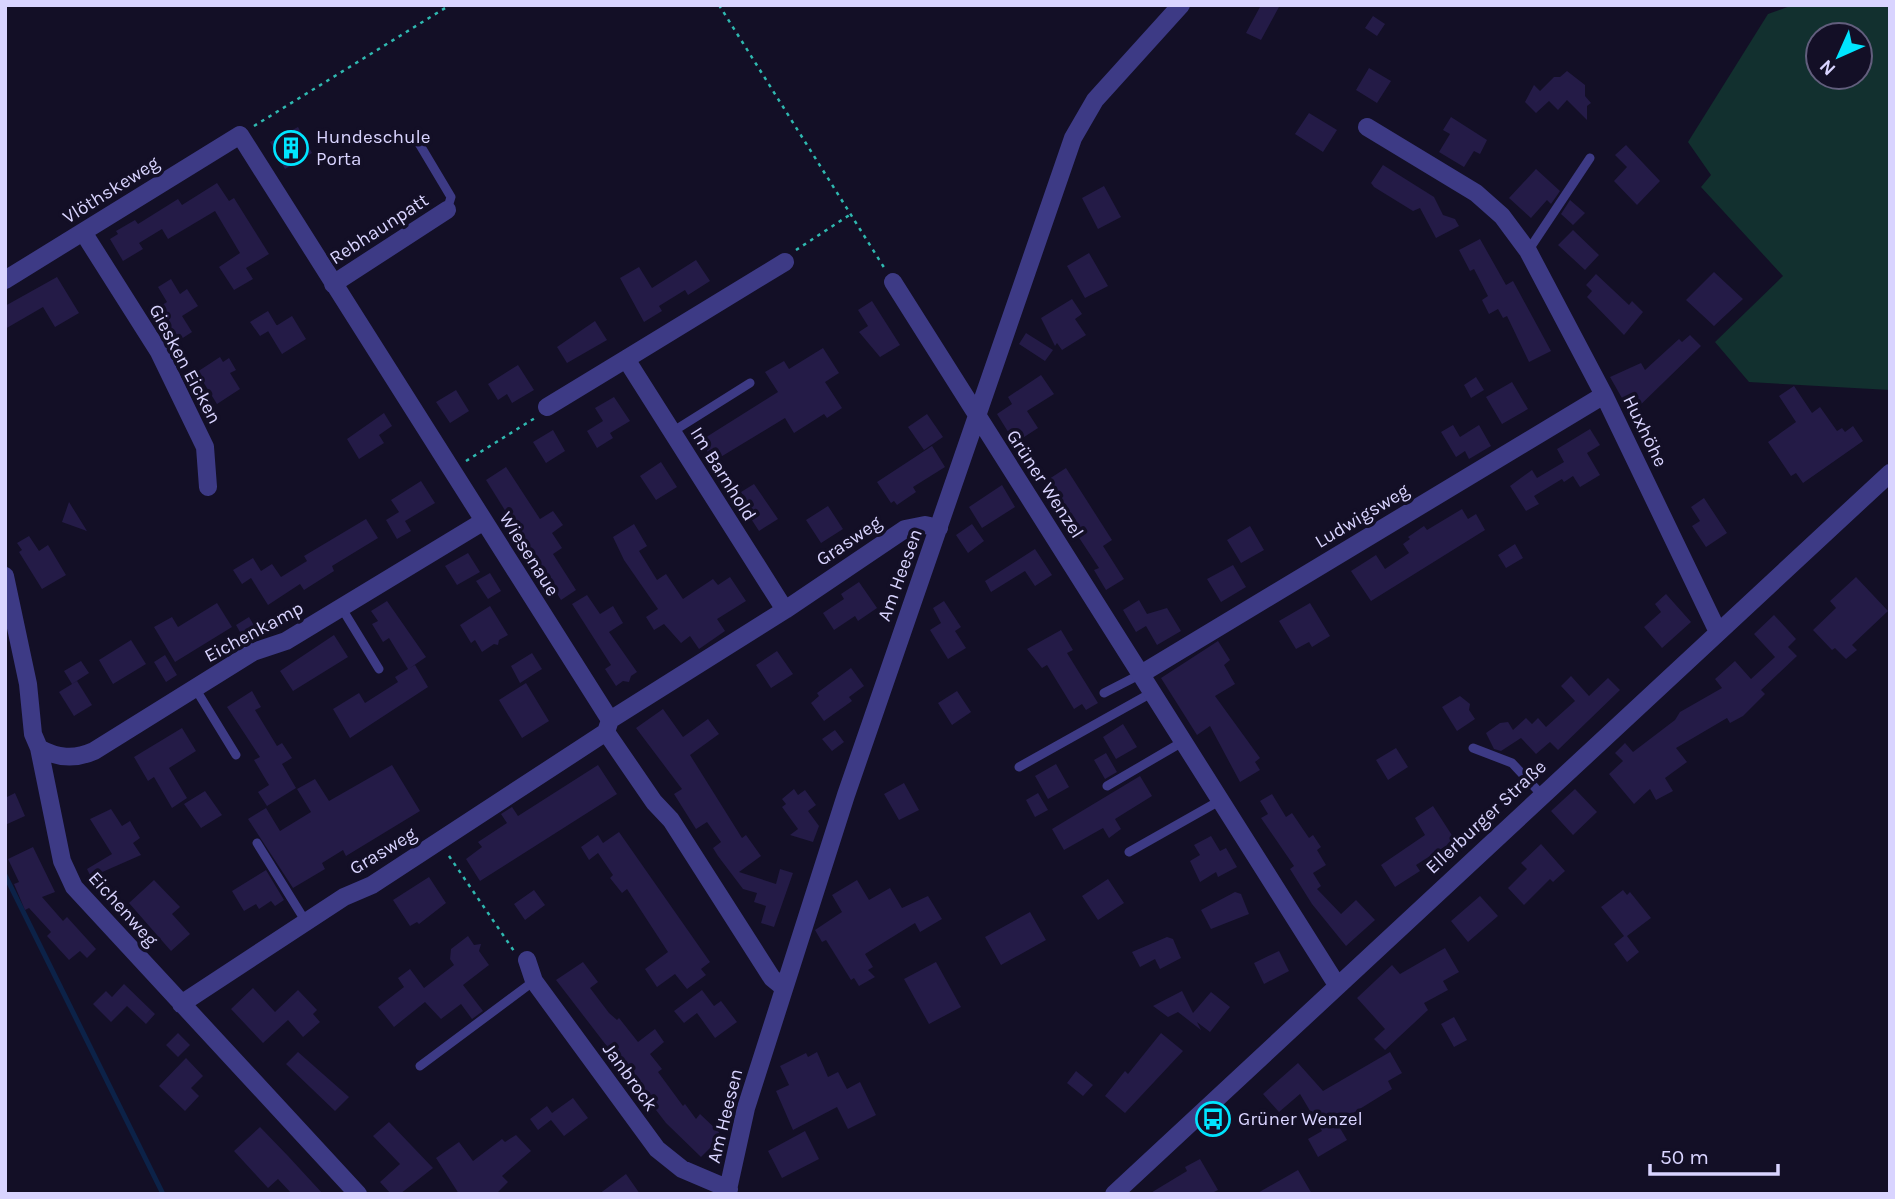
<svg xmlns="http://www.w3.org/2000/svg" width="1895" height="1199" font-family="Karla,sans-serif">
<rect width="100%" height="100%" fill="#130f26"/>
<path fill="#12302f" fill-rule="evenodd" d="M1793,5H1890V390L1749,382L1715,342L1783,276L1701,187L1711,175L1688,142L1768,14ZM1818,35H1860V77H1818Z"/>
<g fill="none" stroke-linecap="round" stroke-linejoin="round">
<path stroke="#0c2248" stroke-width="5" d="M5,875L163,1194"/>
</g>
<path fill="#241b47" d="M1261,5H1280L1261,40L1246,33Z
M1373,16L1385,24L1377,36L1365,28Z
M1369,68L1391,81L1377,103L1356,90Z
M1567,71L1585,85V96L1591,103L1587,106V120L1567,100L1558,110L1549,101L1536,113L1525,102L1534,85L1540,91L1554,77H1560Z
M1309,113L1337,130L1323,152L1295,134Z
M1451,117L1487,140L1480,154L1474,151L1464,167L1439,152L1450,134L1443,130Z
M298,127L312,153L285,169L270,142Z
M1626,145L1660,181L1637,205L1614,181L1627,167L1615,155Z
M1383,165L1434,197L1443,215L1455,219L1459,226L1436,238L1420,208L1413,211L1374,187L1371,183Z
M1536,169L1560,191L1551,204L1547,200L1531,218L1509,198Z
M217,183L229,201L234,198L269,254L246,268L253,279L234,290L219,267L240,253L215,211L168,239L162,229L139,243L143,249L123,261L110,239L118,234L116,231L135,220L138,224L178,199L182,205Z
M1104,186L1121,217L1098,229L1082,198Z
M1570,200L1585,213L1573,225L1561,214Z
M1573,230L1599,255L1585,270L1558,245Z
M1480,239L1506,285L1513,281L1551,351L1529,362L1507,316L1503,318L1498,309L1489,314L1482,300L1488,296L1474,269L1470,271L1459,250Z
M1089,253L1108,286L1085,298L1067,266Z
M696,260L710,281L688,295L685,290L659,306L662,311L644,322L620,278L639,267L652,288Z
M1714,272L1743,299L1714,326L1686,300Z
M1596,274L1629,305L1632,301L1643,312L1624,335L1587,297L1592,291L1586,285Z
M57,277L79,313L55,327L43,307L5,329V306Z
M171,279L180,294L187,289L198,306L182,316L192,332L175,343L154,310L167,302L158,287Z
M1072,299L1082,314L1075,319L1086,335L1062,350L1057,343L1055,346L1041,318Z
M872,301L900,345L880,357L859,332L868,326L858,310Z
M268,311L277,326L260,336L250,322Z
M292,316L306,339L282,354L268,331Z
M595,321L607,340L567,363L557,347Z
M1026,333L1053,350L1045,361L1019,344Z
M1690,335L1701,346L1631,414L1610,377L1641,363L1645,370L1679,339L1682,342Z
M823,348L839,373L825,382L842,408L827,418L824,414L794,433L785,418L714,461L700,441L778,392L765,372L784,361L789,369Z
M220,357L223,362L229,358L236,370L230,373L240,389L217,404L197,372Z
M518,365L534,390L512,403L507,394L498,400L488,384Z
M1041,375L1054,394L1027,411L1038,428L1015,443L997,414L1012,404L1008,397Z
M1476,377L1484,390L1471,398L1464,385Z
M1512,382L1528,409L1502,424L1486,397Z
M1794,386L1812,413L1820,407L1837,431L1842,428L1845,432L1853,426L1863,441L1803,483L1796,473L1791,476L1768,442L1796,422L1779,396Z
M456,390L469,411L450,423L436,402Z
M614,397L630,421L610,433L613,438L597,448L587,431L603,421L595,408Z
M384,413L392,426L379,435L384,443L359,459L347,439Z
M927,414L943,437L924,450L908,427Z
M1453,425L1460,437L1479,425L1491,446L1469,459L1465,451L1456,457L1441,432Z
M1590,429L1600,445L1587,453L1600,475L1580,487L1573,476L1564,482L1562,479L1534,496L1539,504L1526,511L1510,486L1532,470L1537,478L1564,462L1557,449Z
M553,430L565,451L546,463L533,442Z
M932,446L945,467L913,487L916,492L897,505L894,501L891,503L877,482Z
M661,462L677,487L656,500L640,476Z
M506,467L540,519L553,511L563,525L552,533L562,548L553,554L576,590L561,600L486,480Z
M1066,468L1112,540L1103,546L1124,579L1106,590L1094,570L1099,568L1074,530L1078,527L1046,481Z
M421,481L435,503L405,521L411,531L397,539L386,520L399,512L391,500Z
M754,484L778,519L759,531L744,508L749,505L741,492Z
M1002,485L1015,507L982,528L969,507Z
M1704,498L1727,533L1706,547L1692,526L1700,521L1691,507Z
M69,502L87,531L62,522Z
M828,506L843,529L821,543L806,520Z
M1462,509L1468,519L1476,514L1485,530L1371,601L1351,571L1376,555L1385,569L1409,553L1403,544L1410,539L1408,537L1424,526L1427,530Z
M366,519L378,538L332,566L334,571L304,590L300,584L268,605L251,578L242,584L233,570L253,558L261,571L272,564L281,577L307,561L304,556Z
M634,524L647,546L639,551L657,580L666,574L683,599L713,579L718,585L730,577L746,601L717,619L725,631L699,649L690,636L681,643L664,624L654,630L646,617L658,609L624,560L613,537Z
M972,524L984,541L968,553L956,535Z
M1250,526L1264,550L1241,563L1227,540Z
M29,536L39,551L48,545L66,575L42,589L19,552L22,550L17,543Z
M1515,544L1523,558L1506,568L1498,555Z
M1035,549L1052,575L1035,586L1025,571L991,592L985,581Z
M468,553L480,572L457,585L445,566Z
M1233,565L1246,587L1221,602L1207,579Z
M490,573L501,591L488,599L476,581Z
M1856,577L1888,611L1852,645L1857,650L1846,659L1835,648L1832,650L1813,630L1836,608L1830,601Z
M859,582L877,608L858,621L855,616L834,630L823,613L844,599L841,594Z
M1666,594L1691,622L1662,648L1644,627L1661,612L1655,604Z
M587,595L600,614L613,606L623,623L609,632L637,672L631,676L629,682L623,681L616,686L605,669L611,665L572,604Z
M1139,600L1147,614L1167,608L1181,631L1157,645L1146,626L1136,632L1123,610Z
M387,601L426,657L410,668L415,665L428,687L350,738L333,709L359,693L365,703L398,682L395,677L408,669L389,638L383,642L372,624L378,621L371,611Z
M944,601L961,627L955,631L966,648L948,659L930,630L941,623L933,608Z
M217,603L232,627L175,662L154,627L172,617L178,627Z
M1310,603L1330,636L1312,647L1309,642L1296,649L1279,621Z
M490,606L508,635L499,640L498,645L494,644L482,652L475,640L471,643L460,625Z
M1774,615L1796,639L1788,647L1797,656L1761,690L1765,694L1743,716L1730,723L1727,718L1676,748L1687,762L1665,778L1673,791L1656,800L1650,789L1634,804L1609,774L1623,761L1615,753L1625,743L1633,752L1675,720L1680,712L1722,688L1715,679L1735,661L1751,679L1775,657L1754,634Z
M249,617L257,630L244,639L236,625Z
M1061,630L1073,650L1067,653L1098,703L1086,710L1082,704L1074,709L1047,665L1042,668L1027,649Z
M334,635L348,657L293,691L280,671Z
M131,640L146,664L113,684L99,660Z
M1218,641L1230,660L1224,665L1235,684L1215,696L1260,758L1255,762L1260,770L1240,782L1210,726L1197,735L1161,678Z
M777,651L793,674L771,688L756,665Z
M532,653L542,669L520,683L511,666Z
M165,655L177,675L166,682L154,662Z
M81,661L89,673L72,684L64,671Z
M851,668L864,686L849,697L852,701L824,721L811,703L819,696L817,693Z
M1571,676L1589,696L1608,678L1620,690L1558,750L1550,742L1536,754L1521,738L1501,751L1494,749L1486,733L1500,723L1508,722L1513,730L1526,718L1532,724L1538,718L1546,727L1575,701L1561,686Z
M77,681L92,705L74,716L59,692Z
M526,683L549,721L522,738L499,700Z
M252,691L261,707L255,710L277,746L282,743L292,758L282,764L296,788L267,806L258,792L269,785L254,760L260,757L227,707Z
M957,691L971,712L952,725L938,703Z
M1460,696L1470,704L1469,710L1475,719L1457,731L1442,707Z
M663,709L683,737L708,719L719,734L690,755L742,838L746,835L761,856L739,872L776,884L780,869L793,873L774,927L761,923L766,906L754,902L757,893L743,889L718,856L713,848L721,842L707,822L696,829L674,794L682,789L636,728Z
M1123,724L1137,747L1116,759L1103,737Z
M182,728L196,751L169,768L187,798L172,808L154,777L148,781L134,757Z
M835,730L844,742L832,751L822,739Z
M1396,748L1408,767L1388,780L1376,760Z
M1106,753L1117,772L1105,779L1094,760Z
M1056,764L1069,787L1048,799L1035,776Z
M392,765L420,811L346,856L343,850L322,863L325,869L293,888L248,819L266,808L280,831L311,812L297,789L315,779L329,801Z
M598,765L617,794L480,881L466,859L482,847L478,842L507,823L501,814L512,807L518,816Z
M1140,776L1152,796L1115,819L1121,829L1109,838L1103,828L1064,850L1052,829Z
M904,783L919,810L899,820L884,794Z
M794,789L798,795L805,790L816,805L808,811L819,826L813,842L790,835L798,829L782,807L786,804L782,799Z
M1575,789L1597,812L1573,835L1551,811Z
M205,791L222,815L201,828L184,804Z
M15,793L25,816L5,825V798Z
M1038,793L1048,810L1035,817L1026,800Z
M1272,794L1286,817L1292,813L1309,838L1313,835L1321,847L1317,850L1326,865L1313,873L1321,886L1317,889L1341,914L1356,900L1375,920L1346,946L1312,904L1290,869L1294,866L1261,818L1268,814L1260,801Z
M1433,806L1455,840L1416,865L1420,871L1395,887L1381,865L1425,835L1415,818Z
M111,809L122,826L130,821L140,838L133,843L141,855L91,877L87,869L112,854L90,819Z
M619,832L710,962L701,969L706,975L687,989L675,974L657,987L645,969L668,952L627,889L622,893L610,878L613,875L598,853L589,860L581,847L598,835L603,843Z
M1211,836L1220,851L1226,848L1237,867L1218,877L1216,872L1200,882L1190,861L1200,855L1194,845Z
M1541,844L1565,871L1553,882L1550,879L1524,905L1508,888L1527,869L1521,863Z
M33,847L55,892L42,897L63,921L67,917L96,949L87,958L80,951L69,960L47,936L51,932L29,908L25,910L14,884L19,882L8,859Z
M266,870L284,900L275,906L271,901L259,909L256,904L244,911L232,891Z
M429,877L446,903L419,924L417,922L410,926L393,900Z
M1108,879L1124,903L1098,920L1082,896Z
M154,880L180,907L172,914L190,934L171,951L129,903Z
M857,880L869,900L890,888L902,908L928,896L942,919L920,932L915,923L865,954L873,967L868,970L875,977L859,986L854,978L851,980L826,940L822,942L815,930L842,912L832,895Z
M534,890L545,905L525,920L514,904Z
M1623,890L1627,895L1630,892L1651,918L1627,936L1639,952L1627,962L1614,944L1624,936L1601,907Z
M1235,892L1241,894L1249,914L1211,929L1201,910Z
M1480,896L1498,916L1468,942L1451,921Z
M1030,912L1046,940L1001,965L985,937Z
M468,936L474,945L481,944L479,951L489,965L463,985L483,1011L472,1019L461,1004L441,1019L425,1002L394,1027L378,1007L404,987L398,978L410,969L424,988L454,965L450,959L451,949Z
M1167,937L1173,939L1181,958L1160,969L1155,959L1140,967L1132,952Z
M1445,948L1459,972L1443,981L1448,990L1424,1003L1428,1010L1385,1050L1374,1039L1385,1029L1357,998L1392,965L1400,974Z
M1279,951L1289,971L1264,984L1254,963Z
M583,962L598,982L590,988L609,1013L617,1020L619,1018L638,1042L655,1029L664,1042L650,1054L662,1069L658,1072L683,1106L685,1104L696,1119L700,1114L719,1132L717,1141L701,1157L666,1123L556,980Z
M936,962L961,1007L929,1024L904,979Z
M124,984L155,1014L146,1024L127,1006L111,1022L93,1004L106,991L112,997Z
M253,988L275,1012L298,990L317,1010L313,1014L320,1022L303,1037L288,1020L263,1043L231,1009Z
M702,990L714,1006L721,1001L737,1022L715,1038L697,1013L684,1023L674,1011Z
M1182,991L1193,1013L1211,992L1230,1007L1210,1032L1197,1022L1201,1030L1178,1012L1168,1017L1153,1006Z
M1454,1017L1467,1040L1454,1047L1441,1024Z
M178,1033L190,1045L178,1057L166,1045Z
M1161,1033L1183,1051L1125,1113L1105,1096L1125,1071L1128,1074Z
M298,1052L349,1097L335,1111L286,1064Z
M817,1052L828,1077L838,1072L847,1089L860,1082L876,1115L848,1129L837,1107L793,1130L776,1091L789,1085L780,1066L806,1053L808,1057Z
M1390,1052L1402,1073L1388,1081L1392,1089L1337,1123L1347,1140L1318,1157L1308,1139L1322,1131L1300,1094L1279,1112L1263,1094L1298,1063L1323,1091Z
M186,1058L203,1076L191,1088L199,1096L185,1111L159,1086Z
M1076,1071L1093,1085L1083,1096L1067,1083Z
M573,1098L588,1118L564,1136L551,1120L538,1130L530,1119L547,1106L552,1113Z
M389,1122L433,1168L400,1194H391L380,1182L400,1164L373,1136Z
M260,1127L288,1156L323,1194H292L278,1179L268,1188L234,1151Z
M805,1131L819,1159L782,1178L768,1151Z
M516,1135L531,1151L502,1176L508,1182L496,1194H459L436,1158L459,1142L473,1161L502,1139L505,1142Z
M1200,1159L1218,1190L1210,1194H1149L1187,1171L1185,1167Z
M1298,1170L1312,1194H1256Z
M626,1174L640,1194H599Z"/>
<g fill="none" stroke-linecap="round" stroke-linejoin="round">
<path stroke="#2fb8b0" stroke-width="2.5" stroke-dasharray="3.5 5" stroke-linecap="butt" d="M719,5L885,269
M254,126L450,5
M796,250L851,214
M466,461L535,418
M449,856L514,951"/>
<path stroke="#3d3a85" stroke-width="9" d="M414,135L451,197L447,210
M1528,251L1590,158
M672,432L750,383
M341,607L379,669
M195,688L236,755
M1104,693L1141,674
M1473,748L1512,763L1541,794
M1019,767L1153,692
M1107,786L1184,741
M257,843L306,922
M1129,852L1221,800
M420,1066L534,981"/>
<path stroke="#3d3a85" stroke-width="18" d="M1367,127L1476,193L1502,216L1528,251L1604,395L1718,632
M83,232L159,352L205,447L208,487
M785,262L626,359L785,610
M5,280L240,135L610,720L606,732L654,802L671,820L772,978L783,987
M893,282L1337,985
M333,284L447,210
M547,407L626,359
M5,576L28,684L33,734L39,748L62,861L74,887L358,1194
M1141,674L1604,395
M610,720L785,610L905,529L925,525L939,528
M39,748C57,758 74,760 94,751L253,652L286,641L484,521
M527,960L534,981L657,1149L682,1169L729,1189
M181,1004L344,897L372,885L606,732
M727,1194L746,1108L846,795L1073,138L1095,100L1181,5
M1114,1194L1890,473"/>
</g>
<defs>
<g id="building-ring" transform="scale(1.75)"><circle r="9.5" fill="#130f26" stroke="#00e5ff" stroke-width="1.5"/><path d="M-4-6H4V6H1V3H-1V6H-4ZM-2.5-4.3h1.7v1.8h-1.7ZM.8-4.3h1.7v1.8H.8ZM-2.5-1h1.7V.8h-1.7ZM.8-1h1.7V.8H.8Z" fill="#00e5ff"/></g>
<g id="bus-ring" transform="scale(1.75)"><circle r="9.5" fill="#130f26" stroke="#00e5ff" stroke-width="1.5"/><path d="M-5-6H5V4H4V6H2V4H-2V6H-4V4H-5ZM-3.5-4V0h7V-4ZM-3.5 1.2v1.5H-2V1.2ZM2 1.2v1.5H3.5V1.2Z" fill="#00e5ff"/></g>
</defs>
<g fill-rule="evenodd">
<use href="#building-ring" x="291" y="148"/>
<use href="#bus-ring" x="1213" y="1119"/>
</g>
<g text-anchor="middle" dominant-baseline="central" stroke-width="7" stroke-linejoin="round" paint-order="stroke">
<g font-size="19" fill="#d9d4ff" stroke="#130f26" text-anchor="start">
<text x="316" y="137">Hundeschule<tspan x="316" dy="22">Porta</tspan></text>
<text x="1238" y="1119">Grüner Wenzel</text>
</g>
<g font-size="19" fill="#d9d4ff" stroke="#130f26">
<text transform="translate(111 190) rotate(-32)">Vlöthskeweg</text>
<text transform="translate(379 229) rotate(-33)">Rebhaunpatt</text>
<text transform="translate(185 364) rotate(62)">Giesken Eicken</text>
<text transform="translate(1645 431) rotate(64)">Huxhöhe</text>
<text transform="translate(723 474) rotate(58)">Im Barnhold</text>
<text transform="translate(1045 484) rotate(57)">Grüner Wenzel</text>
<text transform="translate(1362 516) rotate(-31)">Ludwigsweg</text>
<text transform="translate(849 541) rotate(-34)">Grasweg</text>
<text transform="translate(529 554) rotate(58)">Wiesenaue</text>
<text transform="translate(900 575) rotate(-70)">Am Heesen</text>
<text transform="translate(254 632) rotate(-28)">Eichenkamp</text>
<text transform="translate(1486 817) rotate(-43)">Ellerburger Straße</text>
<text transform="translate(383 851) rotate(-31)">Grasweg</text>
<text transform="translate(123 909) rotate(48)">Eichenweg</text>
<text transform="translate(630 1077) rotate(54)">Janbrock</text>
<text transform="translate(725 1116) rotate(-76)">Am Heesen</text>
</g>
</g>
<rect width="1895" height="1199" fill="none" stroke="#d9d4ff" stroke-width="14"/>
<g transform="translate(1839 56) rotate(225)"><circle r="33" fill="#130f26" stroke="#625e7d" stroke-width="2"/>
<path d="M0-5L12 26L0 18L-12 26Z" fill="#00e5ff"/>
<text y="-10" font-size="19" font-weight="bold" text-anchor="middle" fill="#d9d4ff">N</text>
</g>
<path d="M1650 1164v10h128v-10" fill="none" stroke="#d9d4ff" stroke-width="3.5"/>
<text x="1660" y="1164" font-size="21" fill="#d9d4ff" stroke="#130f26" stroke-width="5" paint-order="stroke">50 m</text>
</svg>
